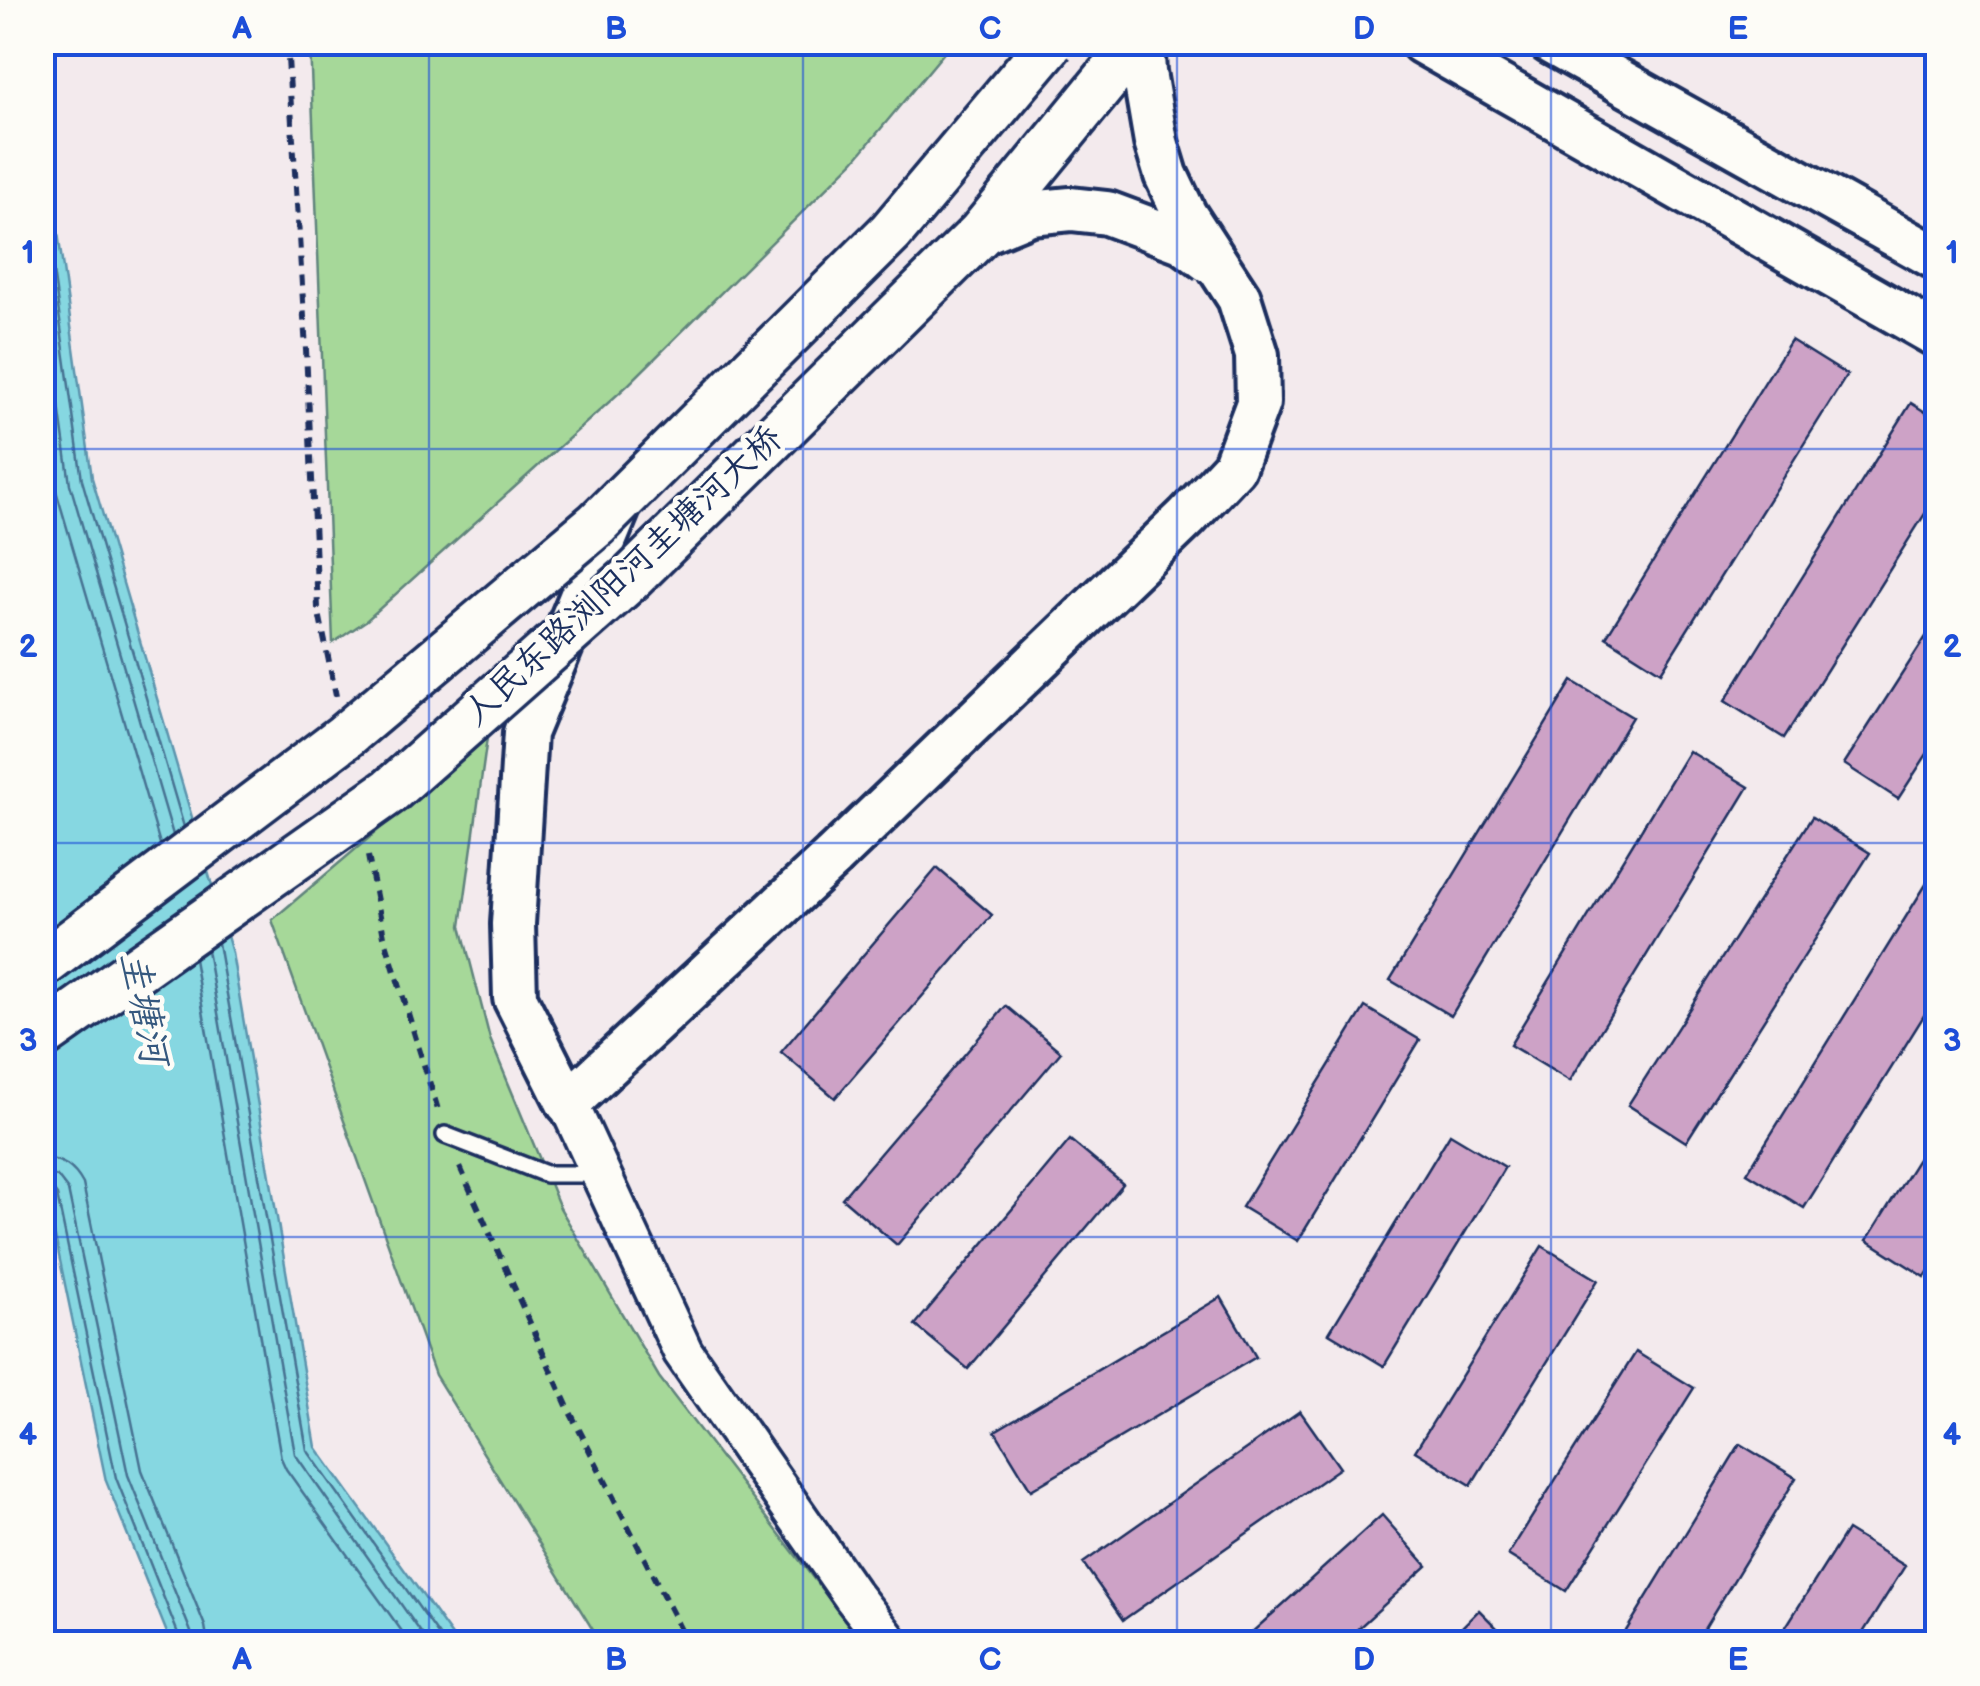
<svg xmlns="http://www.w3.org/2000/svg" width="1980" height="1686" font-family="'Balsamiq Sans','LXGW WenKai TC',sans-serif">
<rect width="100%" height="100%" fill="#f3eaed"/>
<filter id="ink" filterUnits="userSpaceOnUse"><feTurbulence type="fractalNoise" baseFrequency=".01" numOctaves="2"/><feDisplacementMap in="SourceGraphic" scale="20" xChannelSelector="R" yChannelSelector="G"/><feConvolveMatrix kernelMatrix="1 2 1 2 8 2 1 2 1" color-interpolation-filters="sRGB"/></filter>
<g filter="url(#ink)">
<path fill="#a6d899" stroke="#60847c" stroke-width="2.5" d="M310,43L952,42V43L854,161L628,385L367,620L333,643Z
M487,738L461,926L490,1039L546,1174L560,1208L659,1377L863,1643H601L435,1375L272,920Z"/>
<path fill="#86d7e1" stroke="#5b94ad" stroke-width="2.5" d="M42,117L92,478L232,953L316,1447L457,1643H171L106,1481L42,1174Z"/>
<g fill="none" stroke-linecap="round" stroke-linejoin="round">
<path stroke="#467292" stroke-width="2.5" d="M42,191L82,480L184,827
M42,284L70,484L173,835
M42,395L55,487L160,844
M218,943L307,1450L445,1644
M207,950L295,1454L429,1644
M194,959L281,1458L286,1469L411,1644
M42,1158C62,1159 74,1167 83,1184L142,1470L205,1626L208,1644
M42,1173L58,1177L68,1190L128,1475L191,1632L193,1644
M42,1186L51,1187L57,1195L116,1478L179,1636L180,1644"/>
</g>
<path fill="#cda2c6" stroke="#1b2f5e" stroke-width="2.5" d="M1791,340L1847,375L1661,672L1606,637Z
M1911,403L1938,420V493L1784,738L1725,701Z
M1938,618V737L1898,799L1844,764Z
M1572,681L1632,717L1451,1016L1390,980Z
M1689,751L1749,787L1570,1081L1510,1045Z
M1812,817L1870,853L1686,1142L1628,1105Z
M937,868L992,915L835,1098L781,1052Z
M1930,878L1938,882V993L1804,1208L1747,1173Z
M1006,1006L1061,1052L897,1245L842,1198Z
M1365,1007L1420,1040L1298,1241L1242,1207Z
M1938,1127V1256L1925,1277L1867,1240Z
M1450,1134L1505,1167L1384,1366L1329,1333Z
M1070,1140L1123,1184L968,1369L915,1325Z
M1542,1246L1598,1280L1471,1485L1415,1451Z
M1221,1297L1256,1357L1031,1490L995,1431Z
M1636,1352L1694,1388L1566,1591L1508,1555Z
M1300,1411L1340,1468L1123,1620L1083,1563Z
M1740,1444L1796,1478L1695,1644H1618Z
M1382,1515L1427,1566L1341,1644H1239Z
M1847,1530L1905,1566L1856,1644H1775Z
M1479,1610L1513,1644H1445Z"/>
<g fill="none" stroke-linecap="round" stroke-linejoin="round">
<g stroke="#1b2f5e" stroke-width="22">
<path id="service" d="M445,1135L546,1174H599"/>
</g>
<g stroke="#1b2f5e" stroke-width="45">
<path id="tertiary" d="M568,1103L683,1352L852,1595L890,1644"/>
</g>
<g stroke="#1b2f5e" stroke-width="50">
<path id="secondary" d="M1422,42L1938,336
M1550,42L1938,259
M622,498L525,733L513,924L515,998L568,1103L833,857"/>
</g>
<path stroke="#1b2f5e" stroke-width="6" stroke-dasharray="10 8" stroke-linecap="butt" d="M287,42L306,350L318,608L336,696
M368,856L384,936L439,1113
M460,1167L569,1410L688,1644"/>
<use href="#service" stroke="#fdfcf7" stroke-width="15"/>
<use href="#tertiary" stroke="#fdfcf7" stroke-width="38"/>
<use href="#secondary" stroke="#fdfcf7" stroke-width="42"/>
<g stroke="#1b2f5e" stroke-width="50" stroke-linecap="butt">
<path id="secondary-bridge" d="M981,233L1030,213L1071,209L1107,213L1182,241L1209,261
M833,857L1187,517L1234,467L1258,403L1257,355L1239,298L1185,215L1166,175L1156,142L1144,72L1142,42"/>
</g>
<g stroke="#1b2f5e" stroke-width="52" stroke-linecap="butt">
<path id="primary-bridge" d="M42,965L344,737L597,524L891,232L1051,42
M42,1036L390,791L632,577L981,233L1137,42"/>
</g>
<use href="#secondary-bridge" stroke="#fdfcf7" stroke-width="42"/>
<use href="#primary-bridge" stroke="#fdfcf7" stroke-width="45"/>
</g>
</g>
<path fill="none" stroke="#1d4ed8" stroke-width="2.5" stroke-opacity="0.55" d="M429,42V1644M803,42V1644M1177,42V1644M1551,42V1644M42,449H1938M42,843H1938M42,1237H1938"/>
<g text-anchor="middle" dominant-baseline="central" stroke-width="9" stroke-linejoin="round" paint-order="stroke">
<g font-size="35" fill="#1b2f5e" stroke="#fdfcf7">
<text transform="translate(623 576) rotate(-43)">人民东路浏阳河圭塘河大桥</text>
</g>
<g font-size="38" font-style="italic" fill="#36597f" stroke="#fdfcf7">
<text transform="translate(144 1008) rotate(79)">圭塘河</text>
</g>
</g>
<rect width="1980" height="1686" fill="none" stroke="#fdfcf7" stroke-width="110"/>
<rect x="55" y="55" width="1870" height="1576" fill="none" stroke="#1d4ed8" stroke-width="4"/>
<g font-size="32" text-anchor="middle" font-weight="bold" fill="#1d4ed8">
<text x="242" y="39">A</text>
<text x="616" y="39">B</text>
<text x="990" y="39">C</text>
<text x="1364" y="39">D</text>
<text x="1738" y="39">E</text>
<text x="28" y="263">1</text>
<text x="1952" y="263">1</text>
<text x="28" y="657">2</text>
<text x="1952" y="657">2</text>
<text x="28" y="1051">3</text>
<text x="1952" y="1051">3</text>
<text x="28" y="1445">4</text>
<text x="1952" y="1445">4</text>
<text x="242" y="1670">A</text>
<text x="616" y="1670">B</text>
<text x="990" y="1670">C</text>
<text x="1364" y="1670">D</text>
<text x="1738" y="1670">E</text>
</g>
</svg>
